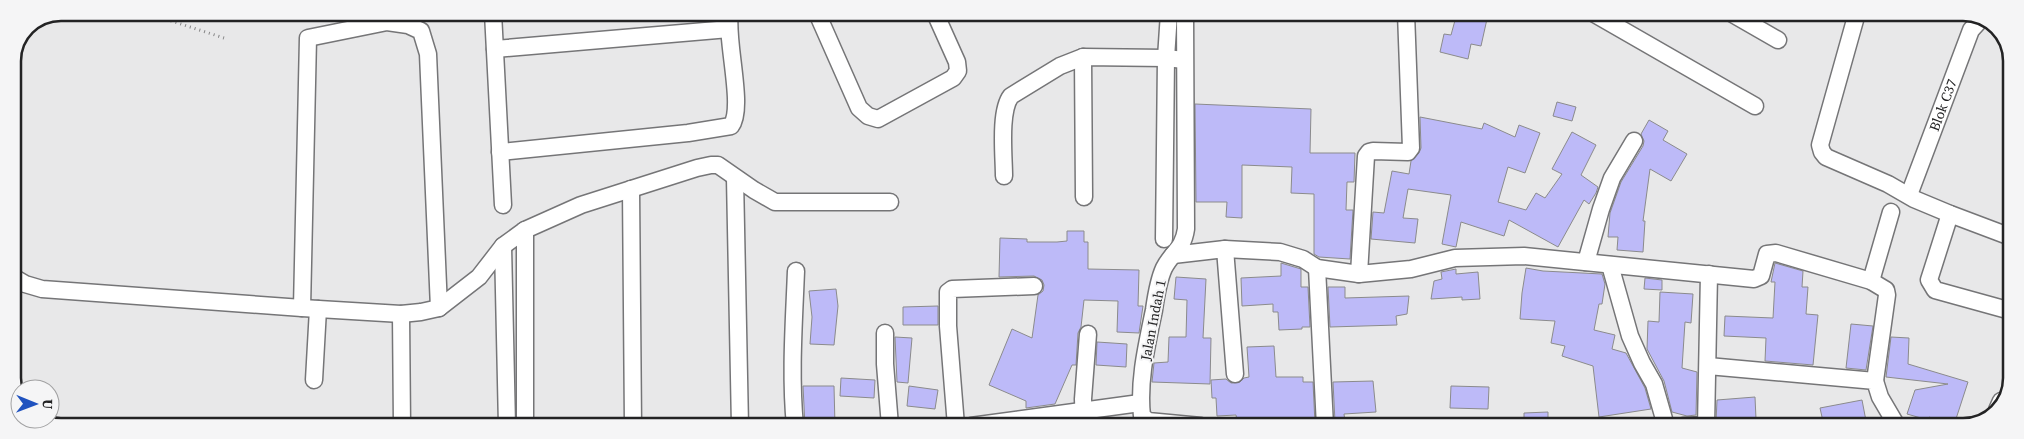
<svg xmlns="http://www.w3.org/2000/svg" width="2024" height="439" font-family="'Source Serif 4',serif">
<rect width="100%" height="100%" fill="#e8e8e9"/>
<path fill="#bdbaf8" stroke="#8b8b8c" d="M1457,13H1465L1487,19L1481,46L1471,44L1468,59L1440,52L1444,34L1451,35Z
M1557,102L1576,107L1572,121L1553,116Z
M1195,104L1311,109L1310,153H1355L1354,182H1347L1346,210H1353L1350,259L1319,257L1314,254V194L1291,193L1292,167L1242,165V218L1226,217L1227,202H1196Z
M1420,117L1482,129L1484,123L1515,137L1519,125L1540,133L1525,173L1508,167L1498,202L1526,210L1536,193L1545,198L1562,174L1552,169L1572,132L1596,145L1581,175L1598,187L1596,193L1589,204L1584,200L1558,247L1509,220L1504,236L1461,222L1456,247L1442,244L1451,195L1408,189L1403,218L1418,219L1415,243L1371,239L1373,212L1384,213L1392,171L1409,174L1411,161L1419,153L1421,148Z
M1649,120L1668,131L1663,140L1687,154L1671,181L1650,169L1643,221H1645L1643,252L1617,250L1618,237H1608L1610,213L1621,182L1643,146L1644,141L1641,134Z
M1067,231H1084V242H1088V269L1139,270L1138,306H1143L1139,333L1117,332L1118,301L1084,300L1081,327L1078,333L1076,365H1072L1055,404L1026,408V401L989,385L1012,329L1032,338L1038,295L1043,291L1044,285L1042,280L1034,276L999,277L1000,238L1027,239V242H1057L1067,241Z
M1281,263L1301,269V287H1308L1310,327H1302V329L1279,330L1278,312H1273V304L1242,306L1241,278L1281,276Z
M1775,263L1803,271L1802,287H1808L1806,314L1818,315L1813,365L1765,361L1766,338L1724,336L1725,316L1773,318L1775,282H1771Z
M1526,268L1543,271L1602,274L1605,284L1602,304H1599L1594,330L1615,335L1612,349L1626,353L1645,388L1651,409L1599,417L1593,366L1562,356L1565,346L1551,343L1555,321L1520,319L1522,293Z
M1456,269V274L1478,272L1480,299L1462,300V297L1431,299L1434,281L1442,279L1441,272Z
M1176,277L1206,279L1203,338H1211L1210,384L1152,382L1154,363L1168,362L1169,337H1186L1187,300L1174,299Z
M1645,278L1662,280V290L1644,289Z
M1328,287H1345V298L1409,296L1407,314L1396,316L1397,325L1330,327Z
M836,289L838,306L834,345L810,344L812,317L809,291Z
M1660,292L1693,294L1691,323L1685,322L1682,368L1697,372L1696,415L1687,416L1672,412L1664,381L1647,349L1648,321L1659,322Z
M938,306V325H903V307Z
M1851,324L1873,326L1866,370L1846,368Z
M895,337L912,338L908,383L897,382Z
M1891,337L1909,338L1908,364L1968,382L1954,425L1929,417L1928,420L1907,414L1915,390L1948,384L1886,377Z
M1097,342L1127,344L1126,367L1096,365Z
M1274,346L1276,377H1303V382H1313L1315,424L1238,426L1236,415L1217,416L1216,398H1212L1211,380L1226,379L1231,383L1240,382L1244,378L1249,377L1247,347Z
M841,378L875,380L874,398L840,396Z
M1373,381L1376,412L1344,414L1345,422H1335L1333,382Z
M803,386H834L835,426H805Z
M909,386L938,390L935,409L907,406Z
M1451,386L1489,387L1488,409L1450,408Z
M1755,397L1756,419L1754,420L1755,426H1727V421L1716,422L1717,400Z
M1862,400L1867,426H1824L1820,408Z
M1548,412V426H1524V413Z"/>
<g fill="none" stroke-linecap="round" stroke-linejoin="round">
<g stroke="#757577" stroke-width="19">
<g id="minor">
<path d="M493,13L503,205"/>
<path d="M817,13L859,108L868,116L878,119L953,78L958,71L957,62L935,13"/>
<path d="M1185,13L1186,229C1183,250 1172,252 1164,268C1158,281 1156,296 1154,310C1147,344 1138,381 1142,416L1148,421L1201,426"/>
<path d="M1593,13L1755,106"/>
<path d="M1731,13L1778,40"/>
<path d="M1857,13L1820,145L1822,152L1826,157L1888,184L1914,199L1950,214L2011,237"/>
<path d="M495,49L729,29"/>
<path d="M500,152L688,133L731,126C745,108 725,39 730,13"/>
<path d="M1004,176C1004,157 999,111 1011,96L1060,66L1083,57"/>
<path d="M735,178L740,426"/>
<path d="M631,189L633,426"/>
<path id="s1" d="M1909,195L1971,30L1981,19"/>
<path d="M1084,197L1083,57L1166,58L1184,60"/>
<path d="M1950,214L1929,280L1935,290L2011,311"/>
<path d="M1164,239L1166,58L1169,13"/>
<path d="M503,246L507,426"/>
<path d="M1225,249L1235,374"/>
<path d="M1173,255L1225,249L1280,252L1303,259L1317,268L1359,274L1411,269L1455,258L1524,256L1754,279L1761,276L1767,254L1776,253L1871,281L1886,290L1887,295L1875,381"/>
<path d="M1586,262L1601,209L1612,178L1634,141"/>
<path d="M1610,265L1630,336L1642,363L1654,384L1666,426"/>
<path d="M1317,268L1325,426"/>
<path d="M1359,274L1366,156L1369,152L1373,151L1408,152L1411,148L1406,13"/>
<path d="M13,277L25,284L42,289L302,308L401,314L421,312L439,308L479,277L503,246L525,230L581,205L697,168L711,165H718L754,190L775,202H890"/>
<path d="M1871,281L1891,212"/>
<path d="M302,308L308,38L387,22L408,25L421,31L428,54L439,308"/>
<path d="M401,314L402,426"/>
<path d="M885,333V364L890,426"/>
<path d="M1708,366L1875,381L1880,397L1897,426"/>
<path d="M314,380L318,309"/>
<path d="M1997,410L2001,401"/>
<path d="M525,426V230"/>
<path d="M795,426C790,375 794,322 796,271"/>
<path d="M956,426L948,326V292L952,289L1034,286"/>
<path d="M971,426L1140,403"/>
<path d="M1084,426L1083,399L1088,334"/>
<path d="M1683,426L1706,425"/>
<path d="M1706,426L1709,274"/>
</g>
</g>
<path stroke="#858586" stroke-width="3" stroke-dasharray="1 4" stroke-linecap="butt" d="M147,13L224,38"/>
<use href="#minor" stroke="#fff" stroke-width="16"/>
</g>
<g text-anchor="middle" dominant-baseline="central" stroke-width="4" stroke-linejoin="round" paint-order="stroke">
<g font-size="14" fill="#232324" stroke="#f5f5f6">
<text stroke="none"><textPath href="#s1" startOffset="96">Blok C37</textPath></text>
<text transform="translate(1153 320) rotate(-79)">Jalan Indah 1</text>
</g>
</g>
<path d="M0 0H2024V439H0ZM61 21H1963A40 40 0 0 1 2003 61V378A40 40 0 0 1 1963 418H61A40 40 0 0 1 21 378V61A40 40 0 0 1 61 21Z" fill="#f5f5f6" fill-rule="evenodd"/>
<path fill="none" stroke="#232324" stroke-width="2.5" d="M61 21H1963A40 40 0 0 1 2003 61V378A40 40 0 0 1 1963 418H61A40 40 0 0 1 21 378V61A40 40 0 0 1 61 21Z"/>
<g transform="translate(35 404) rotate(91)"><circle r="24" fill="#f5f5f6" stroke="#a1a1a2"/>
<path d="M0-4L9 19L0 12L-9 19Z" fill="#1f52bf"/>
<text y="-8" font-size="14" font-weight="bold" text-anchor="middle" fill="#232324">U</text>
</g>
</svg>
